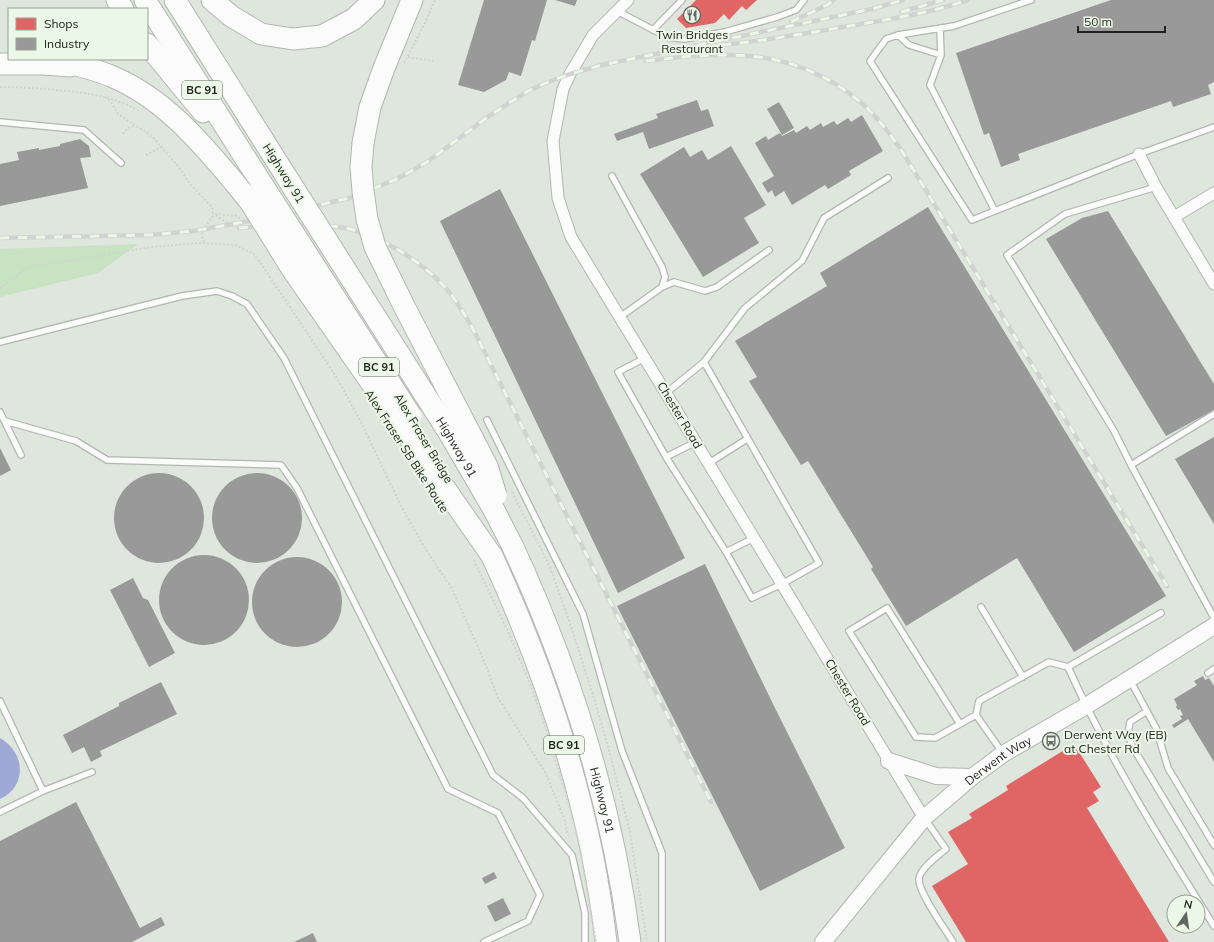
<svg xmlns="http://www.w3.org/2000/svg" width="1214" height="942" font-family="Mulish,sans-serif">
<rect width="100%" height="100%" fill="#dfe6de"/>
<path fill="#c8e3c1" d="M138,244L98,273L0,297V249Z"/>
<path fill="#a0a9d5" d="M0,738C25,752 28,786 0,799Z"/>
<path fill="#e06666" d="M696,0H757L746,10L742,6L729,20L724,14L715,23L686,28L677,19Z
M1074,744L1101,787L1093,792L1099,801L1087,808L1169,942H966L932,886L968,864L948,832L972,818L969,814L1008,790L1006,786Z"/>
<path fill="#999" d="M484,0H547L535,41L532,40L521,76L509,72L506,80L484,92L458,85Z
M555,0H577L575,6Z
M1111,0H1214V82L1208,85L1211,94L1173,107L1171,101L1018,154L1020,160L1001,167L989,133L984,135L956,53Z
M697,100L701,111L708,109L714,126L649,149L643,132L617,141L614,134L658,118L656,114Z
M779,102L794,128L782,135L767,109Z
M862,115L883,151L849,171L851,175L828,189L825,185L792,205L784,191L775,197L772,190L768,193L762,183L774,176L755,143L766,136L768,140L780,133L782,136L794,130L796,133L807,126L810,130L821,123L823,127L834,121L837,125L848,118L851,122Z
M80,139L89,146L91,157L80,158L88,188L0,206V164L19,160L17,152L39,148V150L60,146V144Z
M731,146L766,205L744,218L759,243L703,277L640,174L684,147L690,157L702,150L708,160Z
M500,189L685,558L618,593L440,221Z
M928,207L1166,596L1074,652L1017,558L906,626L871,569L873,567L808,461L801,465L749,381L757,377L735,341L827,286L820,273Z
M1108,211L1214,384V410L1166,436L1046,239L1082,218Z
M1214,437V524L1175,459Z
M0,448L11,470L0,476Z
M212 518a45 45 0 1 1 90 0a45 45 0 1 1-90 0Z
M114 518a45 45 0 1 1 90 0a45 45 0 1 1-90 0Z
M159 600a45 45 0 1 1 90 0a45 45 0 1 1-90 0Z
M252 602a45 45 0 1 1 90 0a45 45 0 1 1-90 0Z
M705,564L774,706L845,848L760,891L617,606Z
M133,578L143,598L148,600L175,653L149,667L110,590Z
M1203,676L1205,680L1209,678L1214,686V762L1188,719L1174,728L1172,725L1182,719L1180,716L1183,715L1180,709L1178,710L1176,707L1177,705L1174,699L1197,685L1194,681Z
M161,682L177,714L100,751L102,756L91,762L84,747L72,753L63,735L119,706V703Z
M76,802L140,928L161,917L165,925L132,942H0V841Z
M494,872L497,878L485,884L482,878Z
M503,898L511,914L495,922L487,906Z
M313,933L317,942H294Z"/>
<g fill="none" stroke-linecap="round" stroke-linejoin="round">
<g stroke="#b2b7b1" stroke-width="8">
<path id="lane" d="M1031,0L954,26L898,35L886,39L870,61L972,220L1139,154L1214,127
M617,11L667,37L684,39L725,32L777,17L796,10L804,0
M940,28L941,55
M653,30L682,0
M898,35L909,45L941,55L930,85L995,211
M0,122L84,130L121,163
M612,176L662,267L665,277L662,287
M1156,187L1065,214L1007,255L1114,431L1131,465L1214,618
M620,317L662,287L674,282L705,291L717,287L769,250
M0,342L182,296L217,291L232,296L247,304L284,358L493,775L523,798L572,855L585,913V942
M645,358L618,372L666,457
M704,362L819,563L782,584L752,598L726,552
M666,393L704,362L745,308L802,261L824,218L888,178
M0,412L21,455
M487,420L583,614L622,751L662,853V942
M5,421L76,441L107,460L281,465L297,488L448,789L498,813L540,895L528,921L484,942
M696,442L666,457L726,552L754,538
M709,463L747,439
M1131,465L1214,414
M981,607L1023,677
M1068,667L1161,613
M1208,673L1214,669
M1130,680L1156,728L1168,768L1214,845
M0,701L43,791
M1147,711L1130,722L1128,734L1132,746L1214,882
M976,715L979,701L1049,662L1068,667C1109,758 1161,841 1214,926
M960,724L887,608L849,631L916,737L935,738L976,715L1002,752
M0,812L43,791L92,772
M925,819L946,849C939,855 920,868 919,879C918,892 945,929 953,942"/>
</g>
<g stroke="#b2b7b1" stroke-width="13">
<path id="street" d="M628,0L593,35L570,74L563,89L553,141L558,198L571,237L924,818
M1139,154L1156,187L1214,284
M1174,217L1214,193"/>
</g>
<g stroke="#b2b7b1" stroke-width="18">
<g id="secondary">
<path d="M889,761L936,776L972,777"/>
<path id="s1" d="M823,942L924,818L972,777L1003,754L1086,706L1214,626"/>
</g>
</g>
<g stroke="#b2b7b1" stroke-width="23">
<g id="highway">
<path d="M117,0L123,9"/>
<path d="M145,0L260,181"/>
<path d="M175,0L284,173"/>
<path d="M212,0L231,16L261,34L293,39L322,36L354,19L374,0"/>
<path d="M147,44L203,112"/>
<path d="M55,59C74,64 93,69 111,76C162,97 199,140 234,182"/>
<path d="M0,64H43L70,66"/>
<path d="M363,143L370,107L384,68L412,0"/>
<path id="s2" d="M513,547C571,672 612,804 630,942"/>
<path d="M492,556C548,678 591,808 606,942"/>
</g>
</g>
<path stroke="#d1d3d1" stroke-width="2" stroke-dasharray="2 2" stroke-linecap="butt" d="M408,57L433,61
M404,63L424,25L435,0
M0,87C15,87 31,88 46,89C79,92 110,94 139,111
M105,97L110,101L118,114L153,137L161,147L178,166L190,184L212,207L213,216C208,225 197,232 205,243
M123,134L127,128L135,126
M146,155L161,147
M215,214L237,216L241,219
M216,215L225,222L231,225
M0,288L30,266L86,258L151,247L199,243L235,245L254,254L266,271L337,378L360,420L401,506L423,545L452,589L485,663L497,696L545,772L564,818L568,836"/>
<use href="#lane" stroke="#fafbfa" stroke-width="5.5"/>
<use href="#street" stroke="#fafbfa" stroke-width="11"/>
<use href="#secondary" stroke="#fafbfa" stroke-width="16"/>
<use href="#highway" stroke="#fafbfa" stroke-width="21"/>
<g stroke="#d1d3d0" stroke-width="4.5">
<path id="rail" d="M901,12L943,0
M791,22L827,5L834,0
M722,45C762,41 803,34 843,27C885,20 927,14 968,0
M646,61C680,57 715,53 749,56C790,59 830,76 860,102C876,115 888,132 900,148L1167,586
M239,228C273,225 310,222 345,228C380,235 419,260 444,286C456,299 465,315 474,331L711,802
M0,238L150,235L193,231L244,222L350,198L397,179L427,162L489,116L528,91L548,82L570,74L602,65L872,9L903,0"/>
</g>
<use href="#rail" stroke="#ebf7e7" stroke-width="3" stroke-dasharray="9" stroke-linecap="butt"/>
<g stroke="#b2b7b1" stroke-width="23" stroke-linecap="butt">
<g id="highway-bridge">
<path d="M363,143L361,167L363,191L367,219L375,247L404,306L487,466L496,495"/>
<path id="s3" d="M284,173L448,431L494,510L513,547"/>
<path d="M260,181L411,416"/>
<path d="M234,182L251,203L292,269L492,556"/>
</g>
</g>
<path stroke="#d1d3d1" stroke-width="2" stroke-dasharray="2 2" stroke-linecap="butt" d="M512,492L549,565L571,626L595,702L608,746L630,832L647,942
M474,560L510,636L529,681L543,720L568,802L579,843L596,942"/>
<use href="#highway-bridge" stroke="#fafbfa" stroke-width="21"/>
</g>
<defs>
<g id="restaurant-ring" transform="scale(0.9)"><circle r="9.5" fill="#ebf7e7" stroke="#616760" stroke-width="1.5"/><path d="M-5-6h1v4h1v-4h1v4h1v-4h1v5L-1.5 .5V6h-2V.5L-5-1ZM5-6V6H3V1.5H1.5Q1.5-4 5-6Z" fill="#616760"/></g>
<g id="bus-ring" transform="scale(0.9)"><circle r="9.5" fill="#ebf7e7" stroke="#616760" stroke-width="1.5"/><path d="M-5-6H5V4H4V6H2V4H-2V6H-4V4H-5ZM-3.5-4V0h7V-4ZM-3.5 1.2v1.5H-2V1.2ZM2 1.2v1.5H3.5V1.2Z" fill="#616760"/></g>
</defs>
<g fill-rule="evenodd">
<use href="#restaurant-ring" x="692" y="15"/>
<use href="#bus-ring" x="1051" y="741"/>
</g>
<g text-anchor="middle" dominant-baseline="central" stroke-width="4" stroke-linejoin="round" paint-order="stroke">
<g fill="#ebf7e7" stroke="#5b6259" stroke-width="1">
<rect x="182" y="81" width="40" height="18" rx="3"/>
<rect x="359" y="358" width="40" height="18" rx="3"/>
<rect x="544" y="736" width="40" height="18" rx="3"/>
</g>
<g font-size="11" font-weight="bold" fill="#1d221c">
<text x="202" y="90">BC 91</text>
<text x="379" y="367">BC 91</text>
<text x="564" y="745">BC 91</text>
</g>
<g font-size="12" fill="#1d221c" stroke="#ebf7e7">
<text x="692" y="34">Twin Bridges<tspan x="692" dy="14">Restaurant</tspan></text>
<text x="1064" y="734" text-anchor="start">Derwent Way (EB)<tspan x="1064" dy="14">at Chester Rd</tspan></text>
</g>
<g font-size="12" fill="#1d221c" stroke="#ebf7e7">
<text transform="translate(284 173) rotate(58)">Highway 91</text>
<text transform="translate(680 415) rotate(59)">Chester Road</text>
<text transform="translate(424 438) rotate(59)">Alex Fraser Bridge</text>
<text stroke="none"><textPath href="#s3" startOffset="324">Highway 91</textPath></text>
<text transform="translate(407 451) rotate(57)">Alex Fraser SB Bike Route</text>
<text transform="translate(848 692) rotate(59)">Chester Road</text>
<text stroke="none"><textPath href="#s1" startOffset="254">Derwent Way</textPath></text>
<text stroke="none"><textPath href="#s2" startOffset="269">Highway 91</textPath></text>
</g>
</g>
<rect x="8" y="8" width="140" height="52" fill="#ebf7e7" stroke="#99a296"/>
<rect x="16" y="18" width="20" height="12" fill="#e06666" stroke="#99a296"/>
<text x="44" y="28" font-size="12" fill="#1d221c">Shops</text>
<rect x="16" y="38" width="20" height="12" fill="#999999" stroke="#99a296"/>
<text x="44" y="48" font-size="12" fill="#1d221c">Industry</text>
<g transform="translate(1186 914) rotate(13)"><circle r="19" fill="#ebf7e7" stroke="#99a296"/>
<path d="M0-3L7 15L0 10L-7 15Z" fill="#616760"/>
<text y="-6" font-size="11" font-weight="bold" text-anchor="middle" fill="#1d221c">N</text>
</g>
<path d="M1078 26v6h87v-6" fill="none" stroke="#1d221c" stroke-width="2"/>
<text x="1084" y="26" font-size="12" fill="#1d221c" stroke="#ebf7e7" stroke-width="3" paint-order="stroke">50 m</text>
</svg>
